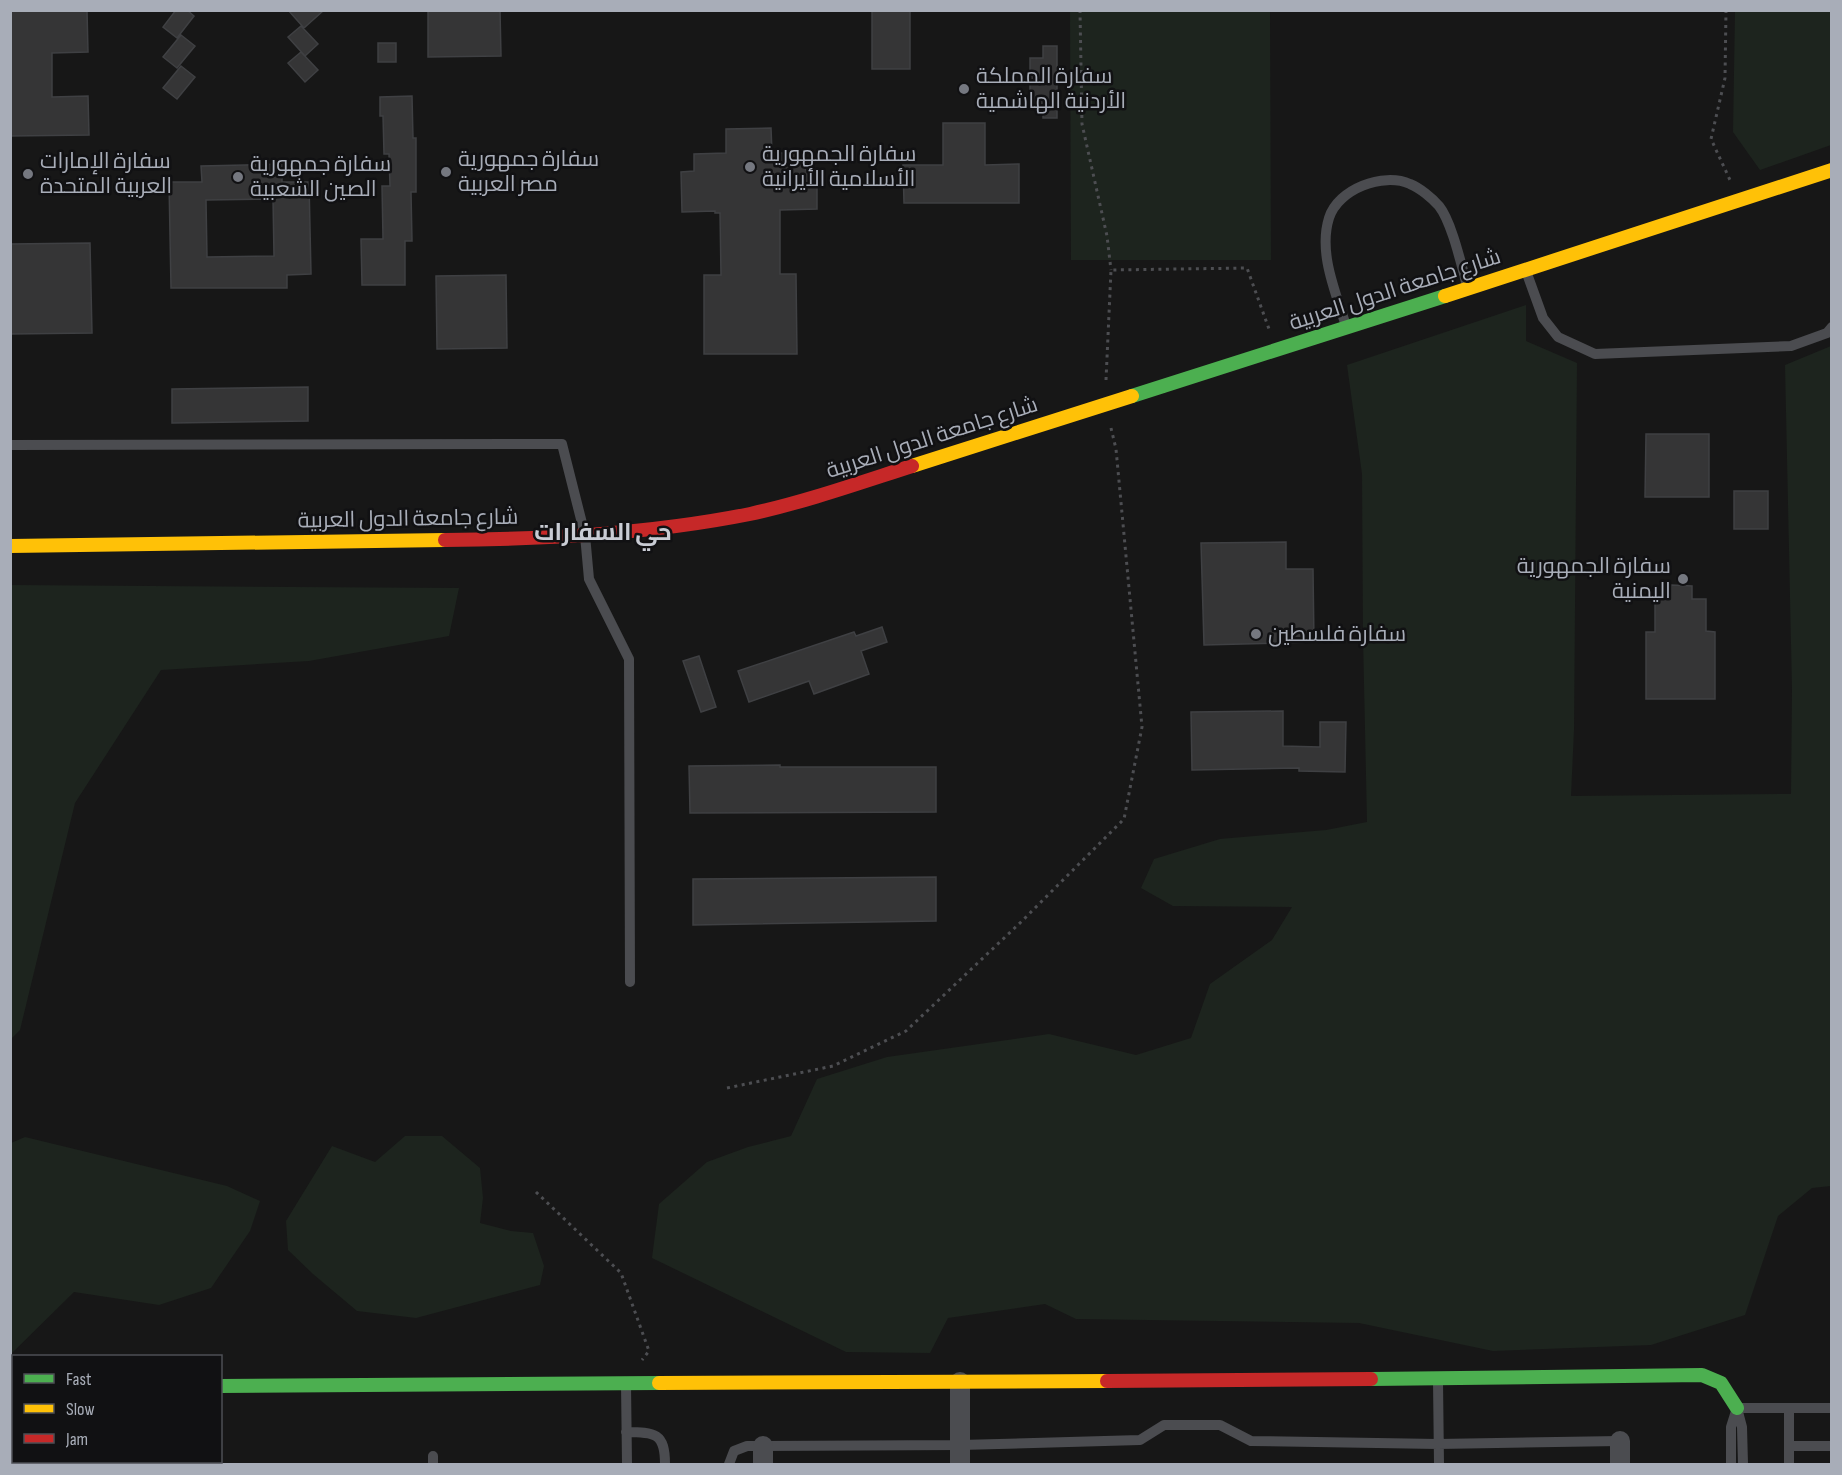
<svg xmlns="http://www.w3.org/2000/svg" width="1842" height="1475" font-family="'Sofia Sans Condensed',Cairo,sans-serif">
<rect width="100%" height="100%" fill="#171717"/>
<path fill="#1d241e" d="M1070,11H1270L1271,260H1071Z
M1735,11H1831V145L1760,170L1733,132Z
M1526,305V341L1577,363L1574,730L1571,796L1791,794L1792,690L1785,365L1831,346V1186L1812,1188L1778,1216L1745,1315L1651,1345L1493,1351L1359,1323L1076,1319L1045,1304L948,1318L930,1353L846,1352L652,1258L659,1204L707,1162L748,1147L791,1136L817,1079L887,1057L1049,1034L1136,1055L1191,1038L1210,984L1272,940L1292,907L1173,906L1141,888L1154,859L1220,839L1326,830L1367,822L1363,637L1362,474L1347,365Z
M11,585L459,588L449,636L309,661L161,670L75,803L20,1030L11,1039Z
M405,1136H442L480,1168L483,1198L480,1223L511,1231L533,1233L544,1266L540,1285L416,1318L357,1311L313,1274L288,1250L286,1221L332,1146L375,1162Z
M25,1137L227,1186L260,1201L250,1231L211,1288L159,1305L74,1292L11,1354V1143Z"/>
<path fill="#353536" stroke="#3f4043" stroke-width="1.5" fill-rule="evenodd" d="M10,10H87L88,52L52,53V97L88,96L89,135L10,136Z
M176,10H187L194,16L177,38L163,27Z
M288,10H324L304,28Z
M428,10H500L501,56L428,57Z
M872,10H910V69H872Z
M301,26L318,44L305,56L288,37Z
M181,35L195,46L177,68L163,57Z
M378,43H396V62H378Z
M1043,46H1057V118H1043V107H1030V58H1043Z
M301,52L318,70L305,82L288,63Z
M181,66L195,77L177,99L163,88Z
M412,96L413,138H416V192H411L412,241H405V285H362L361,239H383L382,186H390L389,154H384L383,116H380V97Z
M943,123H985V165L1019,164V203H904L903,165H943Z
M771,128L772,153H805L806,170L817,171V209L780,210V274H796L797,354H704V275H721L720,213H715V211L682,212L681,172L694,171V154L726,153V129Z
M282,164V182H309L311,274L287,275V288H171L169,182H202L201,166ZM273,199L274,256L207,257L206,200Z
M90,243L92,333L10,334V244Z
M506,275L507,348L437,349L436,276Z
M308,387V421L172,423V389Z
M1646,434H1709V497H1645Z
M1734,491H1768V529H1734Z
M1286,542V569H1313L1314,642L1204,645L1201,543Z
M1671,585L1692,586V599H1706V631L1715,632V699H1646V632H1655V598H1671Z
M882,627L887,642L861,651L869,674L814,694L809,681L749,702L738,671L854,632L856,636Z
M699,656L716,707L701,712L683,661Z
M1283,711V746L1320,747V722H1346L1345,772L1299,771V768L1192,770L1191,712Z
M780,765V767H936V812L690,813L689,766Z
M936,877V921L693,925V879Z"/>
<g fill="none" stroke-linecap="round" stroke-linejoin="round">
<path stroke="#4d4e52" stroke-width="3" stroke-dasharray="3 4.5" stroke-linecap="butt" d="M1080,10L1082,124L1107,236L1111,270
M1726,10L1725,78L1711,139L1730,180
M1106,380L1111,270L1247,268L1269,329
M727,1088L833,1066L906,1031L1022,921L1124,819L1142,727L1116,449L1111,428
M536,1192L621,1273L649,1351L642,1360"/>
<path stroke="#4b4c50" stroke-width="10" d="M1526,271L1543,318L1558,337L1595,354L1791,346L1827,333L1832,327
M1346,326C1336,293 1318,253 1329,218C1338,189 1383,172 1410,184C1420,188 1432,198 1439,206C1452,222 1462,268 1468,289
M10,445L562,444L585,535L589,579L629,659L630,982
M1438,1381L1439,1464
M626,1384L627,1464
M1737,1408H1832
M1737,1408L1742,1427L1743,1464
M626,1432C655,1432 665,1433 665,1464
M1789,1446H1832
M433,1456V1464
M176,1464V1462
M729,1464L734,1451L747,1446L960,1445L1140,1440L1164,1425H1220L1251,1441L1438,1444L1620,1441
M1731,1464V1427L1737,1408
M1789,1464V1409"/>
<path stroke="#4b4c50" stroke-width="20" d="M10,1388H14
M1620,1441V1464
M763,1446V1464
M960,1464V1382"/>
<path stroke="#4caf50" stroke-width="14" d="M1132,396L1445,296
M1371,1379L1702,1375L1721,1383L1737,1408
M220,1386L659,1383"/>
<path stroke="#ffc107" stroke-width="14" d="M1445,296L1832,170
M912,466L1132,396
M10,546L445,540
M659,1383L1107,1381"/>
<path stroke="#c62828" stroke-width="14" d="M445,540C547,539 650,534 750,514C805,502 859,483 912,466
M1107,1381L1371,1379"/>
</g>
<g fill="#757880" stroke="#111113" stroke-width="2">
<circle cx="964" cy="89" r="6"/>
<circle cx="750" cy="167" r="6"/>
<circle cx="446" cy="172" r="6"/>
<circle cx="28" cy="174" r="6"/>
<circle cx="238" cy="177" r="6"/>
<circle cx="1683" cy="579" r="6"/>
<circle cx="1256" cy="634" r="6"/>
</g>
<g text-anchor="middle" dominant-baseline="central" stroke-width="5" stroke-linejoin="round" paint-order="stroke">
<g font-size="22" fill="#a8adb8" stroke="#111113" text-anchor="start">
<text x="976" y="76">سفارة المملكة<tspan x="976" dy="25">الأردنية الهاشمية</tspan></text>
<text x="762" y="154">سفارة الجمهورية<tspan x="762" dy="25">الأسلامية الأيرانية</tspan></text>
<text x="458" y="159">سفارة جمهورية<tspan x="458" dy="25">مصر العربية</tspan></text>
<text x="40" y="161">سفارة الإمارات<tspan x="40" dy="25">العربية المتحدة</tspan></text>
<text x="250" y="164">سفارة جمهورية<tspan x="250" dy="25">الصين الشعبية</tspan></text>
<text x="1671" y="566" text-anchor="end">سفارة الجمهورية<tspan x="1671" dy="25">اليمنية</tspan></text>
<text x="1268" y="634">سفارة فلسطين</text>
</g>
<g font-size="22" fill="#a8adb8" stroke="#111113">
<text transform="translate(1395 290) rotate(-18)">شارع جامعة الدول العربية</text>
<text transform="translate(932 438) rotate(-18)">شارع جامعة الدول العربية</text>
<text transform="translate(408 519) rotate(-1)">شارع جامعة الدول العربية</text>
</g>
<g font-size="24" font-weight="bold" fill="#c9ccd4" stroke="#111113">
<text x="603" y="532">حي السفارات</text>
</g>
</g>
<rect width="1842" height="1475" fill="none" stroke="#a8adb8" stroke-width="24"/>
<rect x="12" y="1355" width="210" height="108" fill="#111113" stroke="#4d4f55" stroke-width="1.5"/>
<rect x="24" y="1374" width="30" height="9" fill="#4caf50" stroke="#4d4f55" stroke-width="1.5"/>
<text x="66" y="1385" font-size="18" fill="#a8adb8">Fast</text>
<rect x="24" y="1404" width="30" height="9" fill="#ffc107" stroke="#4d4f55" stroke-width="1.5"/>
<text x="66" y="1415" font-size="18" fill="#a8adb8">Slow</text>
<rect x="24" y="1434" width="30" height="9" fill="#c62828" stroke="#4d4f55" stroke-width="1.5"/>
<text x="66" y="1445" font-size="18" fill="#a8adb8">Jam</text>
</svg>
